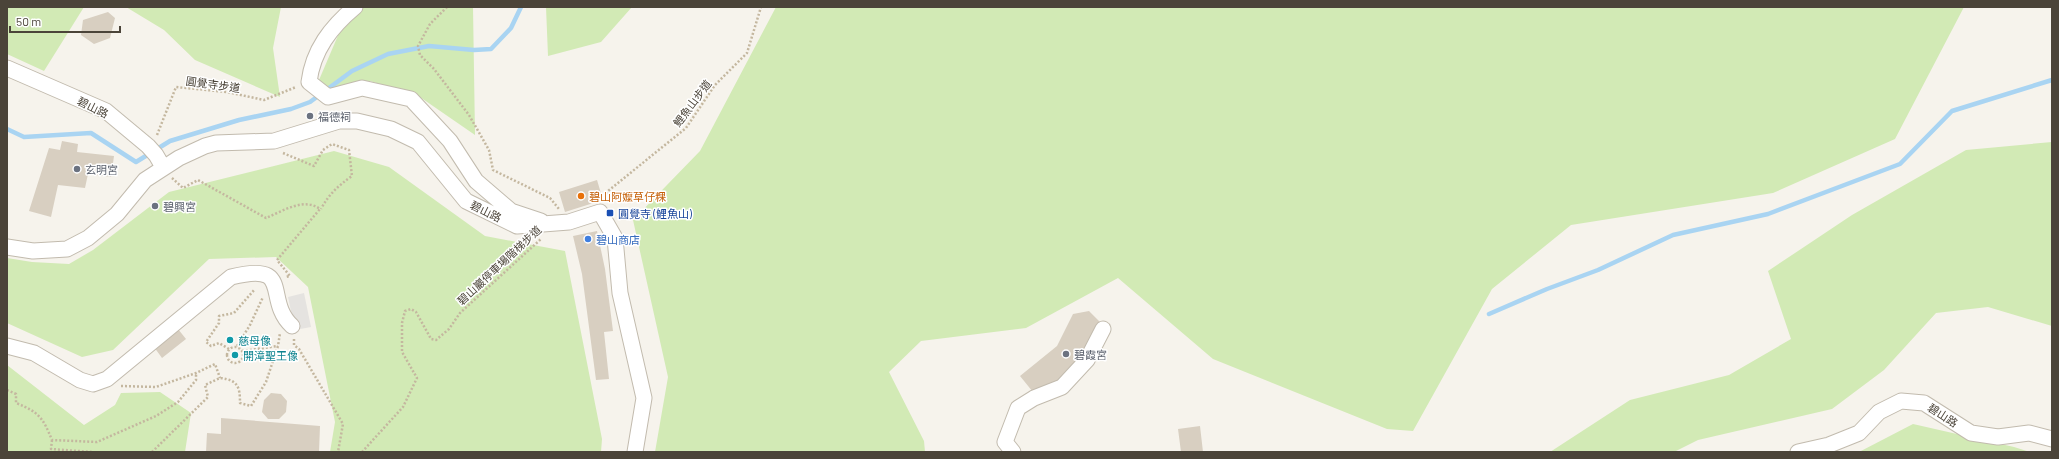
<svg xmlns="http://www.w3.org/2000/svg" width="2059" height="459" font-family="Barlow,'Noto Sans TC',sans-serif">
<rect width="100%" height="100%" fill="#f6f3ec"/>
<path fill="#d2eab5" d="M7,7H84L44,71L7,54Z
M126,7H281L273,48L280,97L195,60L164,30Z
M347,7H473L475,135L417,95L370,81L331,92L319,80L345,19Z
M546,7H632L601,42L548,56Z
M776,7H1964L1895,139L1773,193L1571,225L1492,289L1413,431L1387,429L1213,359L1118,278L1026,328L921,341L889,372L924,441L925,452H655L668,377L633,220L700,151Z
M2052,142V326L1988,307L1936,313L1884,370L1832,409L1698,440L1674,452H1550L1630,400L1729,375L1791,339L1768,271L1852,215L1966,150Z
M334,151L389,167L485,236L565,251L602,439L601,452H330L335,422L308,287L276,257L209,259L113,350L82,357L7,323V258L32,262L69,264L93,250L169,192Z
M7,365L84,425L115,405L121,393L160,392L191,413L185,452H7Z
M1913,424L2014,447L2030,452H1859Z"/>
<path fill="#e5e3e0" d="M304,293L311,327L295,330L288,297Z"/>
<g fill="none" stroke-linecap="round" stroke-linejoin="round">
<path stroke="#a9d4f2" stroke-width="4.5" d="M7,129L24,137L91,133L136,162L170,141L239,120L291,109L310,102L352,71L388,54L429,46L474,50L491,49L511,28L521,7
M1489,314L1547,289L1598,270L1673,235L1768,214L1900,164L1952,111L2052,80"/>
</g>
<path fill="#d8cfc1" d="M108,12L115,18L110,38L94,44L81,35L83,20Z
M62,141L78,144L77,152L114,156L111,177L88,174L85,188L58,185L51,217L29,211L49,148L60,150Z
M597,180L603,200L565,212L559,192Z
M597,231L605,269L613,331L604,332L609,379L596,380L582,274L573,236Z
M1089,311L1102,324L1080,362L1063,382L1037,397L1020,376L1057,346L1073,314Z
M178,329L186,339L162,358L154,347Z
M271,393L281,394L287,401L286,412L279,419H268L262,412L264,400Z
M221,418L320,426L319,452H206L207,433L221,434Z
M1200,426L1203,452H1181L1178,429Z"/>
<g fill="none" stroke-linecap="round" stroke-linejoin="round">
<g stroke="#c2bbae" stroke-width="17">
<path id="minor" d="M355,7C331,27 313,50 309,82L328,97L362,88L411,99L450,141L476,181L511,211L541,221
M7,68L106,111L148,146L156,155L163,167
M7,247L33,251L67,249L88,238L117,214L145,180L179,158L205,146L216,143L274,141L339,121H357L391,129L418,142L466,201L517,226L569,222L600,212L615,238L620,293L644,398L635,452
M7,346L34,353L80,380L93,384L107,379L231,277C295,261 263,299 292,326
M1013,452L1005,442L1018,408L1034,398L1062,387L1087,360L1103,329
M1798,452L1829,445L1859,433L1879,412L1901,401L1924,403L1971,433L1998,437L2029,433L2052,439"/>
</g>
<path stroke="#c4b79f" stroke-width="2.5" stroke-dasharray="2 2" stroke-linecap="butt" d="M447,7L430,24L418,46L420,55L434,69L469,115L489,150L493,170L550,198L559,209
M157,135L176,87L227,92L264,100L296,87
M283,153L314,166L323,150L332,144L349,150L352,176C338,186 329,194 321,209
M172,178L183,188L198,180L266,218C283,211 304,197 320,209L277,260L290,276L286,277
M605,198L608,191L686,128L715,85L747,53L761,7
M294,339V345L299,349L343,424L338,452
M237,346L250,325L263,297
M227 355a8 8 0 1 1 16 0a8 8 0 1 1-16 0Z
M229,349L219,343L211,346L206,342L219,323V316L234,313L255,289
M242,351L278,346
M121,386L156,387L196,373L215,364L220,378
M7,390L16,394V403C39,412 43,418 52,440L97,442L156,416L178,402L196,380V373
M52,440L51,449L92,452
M152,452L208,397L205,385L220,378C238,380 240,387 240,403L251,406L266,382L278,346L280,333
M362,452L403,407L417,378L402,352V323L405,311L411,309L416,312L431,339L436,340L449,329L460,313L541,239"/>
<use href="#minor" stroke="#fff" stroke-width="15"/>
</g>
<g fill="#6b7280" stroke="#fff" stroke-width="1.5">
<circle cx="310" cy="116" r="4"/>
<circle cx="77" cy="169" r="4"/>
<circle cx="155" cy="206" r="4"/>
<circle cx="1066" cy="354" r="4"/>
</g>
<circle fill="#e8710a" stroke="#fff" stroke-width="1.5" cx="581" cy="196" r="4"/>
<rect fill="#1a4fb4" stroke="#fff" stroke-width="1.5" x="606" y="209" width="8" height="8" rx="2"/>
<circle fill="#3f7fe0" stroke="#fff" stroke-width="1.5" cx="588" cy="239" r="4"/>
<g fill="#0f9aa8" stroke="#fff" stroke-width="1.5">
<circle cx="230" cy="340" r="4"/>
<circle cx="235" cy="355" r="4"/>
</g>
<g text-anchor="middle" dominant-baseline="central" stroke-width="3" stroke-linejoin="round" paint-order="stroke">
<g font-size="11" fill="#4b4439" stroke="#fff">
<text transform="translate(213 84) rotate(8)">圓覺寺步道</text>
<text transform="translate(692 103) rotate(-53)">鯉魚山步道</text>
<text transform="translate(93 107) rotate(26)">碧山路</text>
<text transform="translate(486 211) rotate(26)">碧山路</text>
<text transform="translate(499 265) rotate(-43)">碧山巖停車場階梯步道</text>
<text transform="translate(1943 415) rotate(33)">碧山路</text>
</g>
<g font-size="11" fill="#5b616d" stroke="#fff" text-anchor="start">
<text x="318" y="116">福德祠</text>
<text x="85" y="169">玄明宮</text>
<text x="163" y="206">碧興宮</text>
<text x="1074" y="354">碧霞宮</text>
</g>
<g font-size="11" fill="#c56008" stroke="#fff" text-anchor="start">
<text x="589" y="196">碧山阿嬤草仔粿</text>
</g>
<g font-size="11" fill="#164399" stroke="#fff" text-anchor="start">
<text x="618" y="213">圓覺寺 (鯉魚山)</text>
</g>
<g font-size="11" fill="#366cbe" stroke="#fff" text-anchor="start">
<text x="596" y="239">碧山商店</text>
</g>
<g font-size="11" fill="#0d838f" stroke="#fff" text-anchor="start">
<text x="238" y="340">慈母像</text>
<text x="243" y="355">開漳聖王像</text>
</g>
</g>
<rect width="2059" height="459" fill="none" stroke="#4b4439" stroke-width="16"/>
<path d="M10 26v6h110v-6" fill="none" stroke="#4b4439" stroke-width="2"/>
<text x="16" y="26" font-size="12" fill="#4b4439" stroke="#ffffff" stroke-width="3" paint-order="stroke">50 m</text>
</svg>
